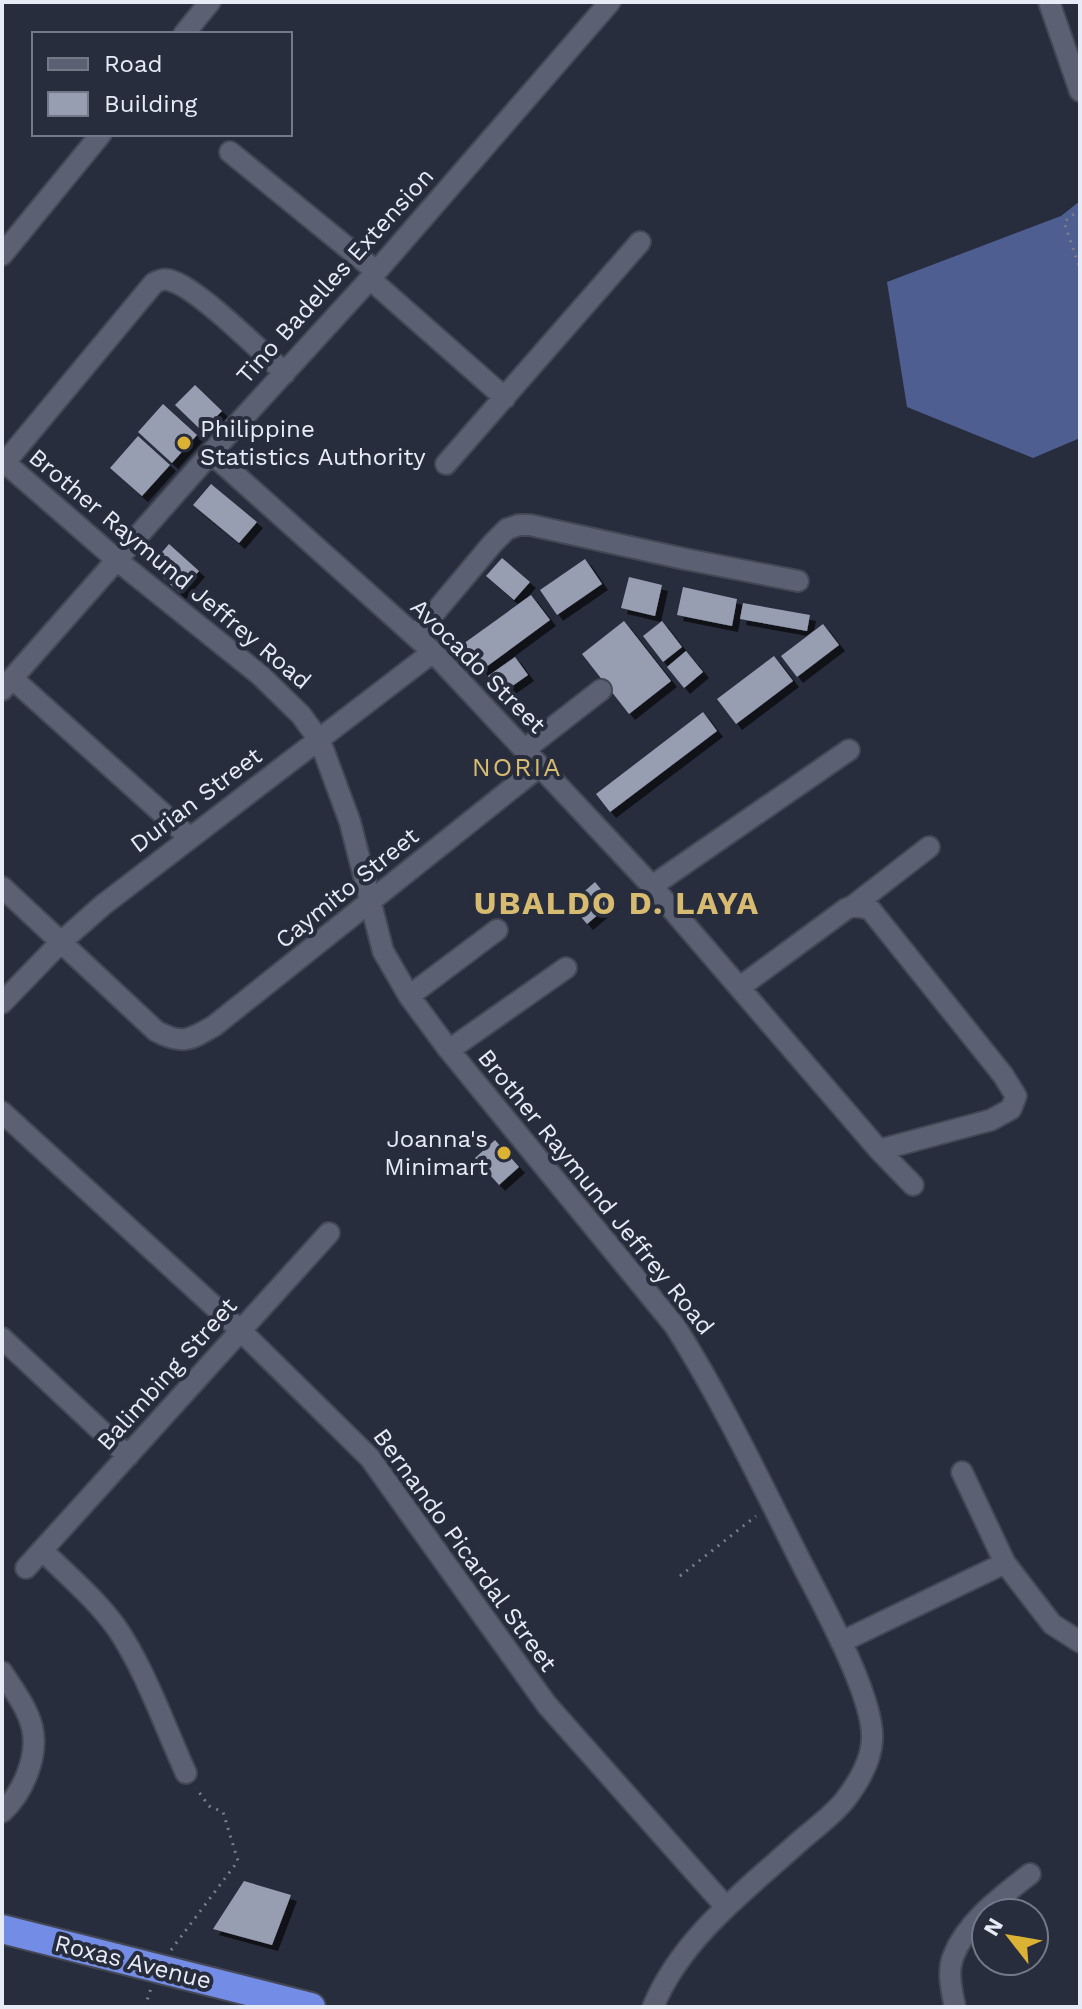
<svg xmlns="http://www.w3.org/2000/svg" width="1082" height="2009" font-family="'Work Sans',sans-serif">
<defs>
<filter id="shadow"><feDropShadow dx="6" dy="6" stdDeviation="0" flood-color="#0009"/></filter>
</defs>
<rect width="100%" height="100%" fill="#282d3d"/>
<path fill="#4e5e91" d="M1080,201V438L1033,458L907,407L887,282L1061,216Z"/>
<path fill="#979eb1" filter="url(#shadow)" d="M195,385L222,411L202,431L175,405Z
M163,404L197,435L172,463L138,432Z
M138,436L170,465L142,496L110,468Z
M211,484L257,522L239,543L193,505Z
M169,544L199,571L180,593L150,566Z
M502,558L530,582L514,600L486,576Z
M585,559L602,584L557,615L540,590Z
M629,577L662,585L655,616L621,608Z
M683,587L737,599L732,626L677,615Z
M531,595L550,620L482,670L463,644Z
M743,603L810,615L807,631L740,619Z
M624,621L671,681L629,714L582,654Z
M662,621L682,647L663,662L643,636Z
M823,624L839,645L797,677L781,656Z
M686,651L703,672L684,688L667,667Z
M774,656L793,681L736,724L717,699Z
M515,657L528,675L501,694L488,676Z
M703,712L717,731L610,812L596,794Z
M595,882L612,903L587,924L570,904Z
M495,1140L519,1167L499,1185L475,1158Z
M244,1881L291,1895L272,1945L213,1929Z"/>
<g fill="none" stroke-linecap="round" stroke-linejoin="round">
<g stroke="#444855" stroke-width="24">
<path id="minor" d="M1049,2L1080,91
M184,34L210,2
M230,152L376,271
M2,255L101,134
M370,279L505,398
M211,453L433,652L652,886L879,1150L913,1185
M2,460L118,561L260,675L301,715L320,741L350,822L383,951L409,996L449,1050L675,1326C723,1402 762,1485 803,1566C823,1605 875,1699 872,1740C871,1762 858,1783 845,1800C833,1815 815,1828 800,1841C746,1890 681,1938 653,2007
M446,464L640,242
M2,466L154,283C161,280 165,278 172,281C200,290 260,351 285,373
M415,636L493,543L507,529L519,525H530L685,559L798,581
M13,679L190,838
M2,690L211,453L370,279L610,2
M524,750L601,690
M652,886L849,750
M2,887L156,1031C182,1045 190,1040 214,1026L540,766
M853,906L929,847
M740,987L846,909L853,906L870,909L1003,1075L1016,1096L1011,1109L991,1120L879,1150
M409,996L497,930
M2,1003L61,942L103,905L433,652
M449,1050L566,968
M2,1112L241,1331L370,1458L547,1705L726,1907
M2,1338L128,1456
M962,1472L1005,1563L1052,1624L1080,1642
M42,1550C67,1575 95,1598 116,1627C144,1667 165,1727 186,1773
M26,1568L329,1233
M841,1642L1005,1563
M2,1672C13,1689 27,1707 32,1727C39,1756 23,1793 2,1812
M955,2007C952,1992 947,1972 953,1957C966,1922 1002,1896 1030,1874"/>
</g>
<g stroke="#444855" stroke-width="32">
<path id="highway" d="M2,1929L311,2007"/>
</g>
<path stroke="#7a7f8c" stroke-width="3" stroke-dasharray="2 6" stroke-linecap="butt" d="M1080,209L1064,222L1080,269
M680,1576L756,1516
M171,1950L238,1861L223,1812L209,1806L196,1788
M145,2007L151,1988"/>
<use href="#minor" stroke="#5b6173" stroke-width="20"/>
<use href="#highway" stroke="#738de6" stroke-width="28"/>
</g>
<g fill="#dbb233" stroke="#282d3d" stroke-width="3">
<circle cx="184" cy="443" r="8"/>
<circle cx="504" cy="1153" r="8"/>
</g>
<g text-anchor="middle" dominant-baseline="central" stroke-width="8" stroke-linejoin="round" paint-order="stroke">
<g font-size="24" fill="#e7ebf5" stroke="#282d3d">
<text transform="translate(335 276) rotate(-48)">Tino Badelles Extension</text>
<text transform="translate(170 569) rotate(40)">Brother Raymund Jeffrey Road</text>
<text transform="translate(478 666) rotate(45)">Avocado Street</text>
<text transform="translate(196 800) rotate(-37)">Durian Street</text>
<text transform="translate(347 888) rotate(-39)">Caymito Street</text>
<text transform="translate(596 1192) rotate(51)">Brother Raymund Jeffrey Road</text>
<text transform="translate(167 1374) rotate(-48)">Balimbing Street</text>
<text transform="translate(465 1550) rotate(54)">Bernando Picardal Street</text>
<text transform="translate(133 1962) rotate(14)">Roxas Avenue</text>
</g>
<g font-size="24" fill="#e7ebf5" stroke="#282d3d" text-anchor="start">
<text x="200" y="429">Philippine<tspan x="200" dy="28">Statistics Authority</tspan></text>
<text x="488" y="1139" text-anchor="end">Joanna's<tspan x="488" dy="28">Minimart</tspan></text>
</g>
<g font-size="26" letter-spacing="2" fill="#d7bb70" stroke="#282d3d">
<text x="517" y="767">NORIA</text>
</g>
<g font-size="32" font-weight="bold" letter-spacing="2" fill="#d7bb70" stroke="#282d3d">
<text x="617" y="903">UBALDO D. LAYA</text>
</g>
</g>
<rect width="1082" height="2009" fill="none" stroke="#e7ebf5" stroke-width="8"/>
<rect x="32" y="32" width="260" height="104" fill="#282d3d" stroke="#747987" stroke-width="2"/>
<rect x="48" y="58" width="40" height="12" fill="#5b6173" stroke="#747987" stroke-width="2"/>
<text x="104" y="72" font-size="24" fill="#e7ebf5">Road</text>
<rect x="48" y="92" width="40" height="24" fill="#979eb1" stroke="#747987" stroke-width="2"/>
<text x="104" y="112" font-size="24" fill="#e7ebf5">Building</text>
<g transform="translate(1010 1937) rotate(301)"><circle r="38" fill="#282d3d" stroke="#747987" stroke-width="2"/>
<path d="M0-6L14 30L0 20L-14 30Z" fill="#dbb233"/>
<text y="-12" font-size="22" font-weight="bold" text-anchor="middle" fill="#e7ebf5">N</text>
</g>
</svg>
